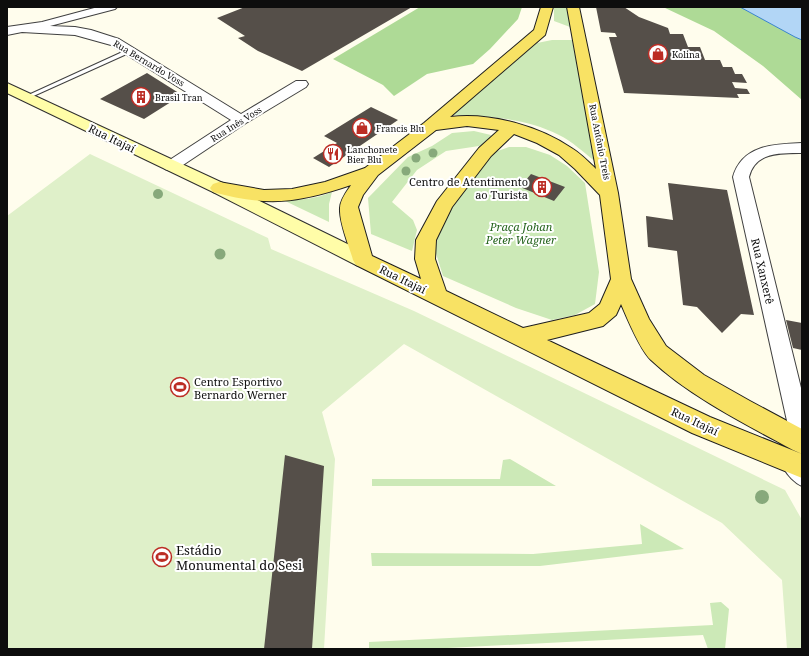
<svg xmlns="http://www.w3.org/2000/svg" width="809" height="656" font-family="'Noto Serif',serif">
<rect width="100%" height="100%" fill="#fffded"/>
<path fill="#cce9b7" d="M554,7H567L570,27L554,21Z
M552,40H572L596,162C584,153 572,141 559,135C525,118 488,116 451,115L537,43Z
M474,131L491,135L489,142L479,146L446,151L417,170L392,202L413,220L417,230L412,251L371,234L368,198L408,157L432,146L452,133Z
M509,147H526L550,155L567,166L585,183L599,272L595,304L575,315L552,320L516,308L443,276L434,247L445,217L492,153Z
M332,192L329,204V222L283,200C301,200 316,199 332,192Z
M510,459L556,486H372V479H500L503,460Z
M640,524L684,549L540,566H372L371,553L533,554L642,544Z
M721,602L729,609L725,649H708L703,635L428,649H369V642L713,625L710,603Z"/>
<path fill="#aeda96" d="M420,7H522L518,19L490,49L473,64L427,74L394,96L383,85L333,59Z
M663,7H740L802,40V100L763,66L714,31Z"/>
<path fill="#dff0c9" d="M90,154L268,238L271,249L414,311L785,490L802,520V649H787L782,580L722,523L404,344L322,412L335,459L324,649H7V216Z"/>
<path fill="#b2d6f6" stroke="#3983cd" d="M740,7H802V40L795,37Z"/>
<path fill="#554f49" d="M245,7H412L302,71L258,51L238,38L245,36L217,18Z
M596,7H624L639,17L668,28L670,34H683L688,47H700L705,60H720L723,67H732L735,74H742L747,83L732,82L735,88L747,89L750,94H737L739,98L624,93L609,37H617L615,33L601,32Z
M147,73L182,95L144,119L100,99Z
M371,107L398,120L329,167L313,158L337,143L324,136Z
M531,174L565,187L554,201L520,187Z
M668,183L727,190L754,315L741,314L722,333L697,307L683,305L677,251L648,247L646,216L673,220Z
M786,320L802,323V350L793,348Z
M285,455L324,466L312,649H264Z"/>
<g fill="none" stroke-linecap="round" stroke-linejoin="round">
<g stroke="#404040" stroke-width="2">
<path id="lane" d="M129,49L131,50V52L29,98L24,97Z
M790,462L794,464L802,472V486C795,483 787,475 784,468L786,464Z"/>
</g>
<g stroke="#404040" stroke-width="2">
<path id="street" d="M98,7H117L115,9L50,26L75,27L91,30L119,39L241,114L296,81H306L308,84L306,87L246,123L177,169L171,171L165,169L163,166L165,163L231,120L111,45L75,35L22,32L7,35V27L42,22Z
M802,143V153C780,153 755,152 749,177L802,392V449L794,446L791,439L733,177C742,145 774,144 802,143Z"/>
</g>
<g stroke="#2f2f2f" stroke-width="2">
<path id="secondary" d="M7,83L225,184L370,255L373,260L370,265L363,267L356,265L213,192L7,93Z"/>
</g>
<g stroke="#1e1e1e" stroke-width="2">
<path id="primary" d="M541,7H553L545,35L450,117C490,112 539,126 573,149C581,154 589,162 596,169L567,7H579L618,193L631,279L649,319L666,346L704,375L750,401L802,429V454L793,450C747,425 689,396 651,360C640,350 627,318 621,304L616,315L603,326L547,340L710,417L802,454V478L692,433L356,265L353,260C349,245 339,223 340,208C340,200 347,191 351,185C298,203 267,207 213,192L210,188L213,184L219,182L264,190L292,189L325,182L365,168L424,123L534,30ZM467,126L499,130L479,148L437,201L416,240L415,259L421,279L372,256L358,207L363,195L378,175L436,130ZM514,134L537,143L559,155L575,169L600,195L611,279L600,304L589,313L523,328L446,291L435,259L436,240L452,207L491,156Z"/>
</g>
<use href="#lane" fill="#fff" fill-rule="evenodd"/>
<use href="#street" fill="#fff" fill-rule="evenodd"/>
<use href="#secondary" fill="#fffda8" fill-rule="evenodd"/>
<use href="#primary" fill="#f8e264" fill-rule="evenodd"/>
</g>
<g fill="#87a97b">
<circle cx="433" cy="153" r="4.5"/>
<circle cx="416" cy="158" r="4.5"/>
<circle cx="406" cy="171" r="4.5"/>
<circle cx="158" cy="194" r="5"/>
<circle cx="220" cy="254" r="5.5"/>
<circle cx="762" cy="497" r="7"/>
</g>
<defs>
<g id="shop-ring" transform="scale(1)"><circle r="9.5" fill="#fff" stroke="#bc2d25" stroke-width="1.5"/><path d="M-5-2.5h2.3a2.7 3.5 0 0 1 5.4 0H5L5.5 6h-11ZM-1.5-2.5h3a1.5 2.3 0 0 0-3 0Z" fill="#bc2d25"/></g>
<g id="building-ring" transform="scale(1)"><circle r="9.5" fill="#fff" stroke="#bc2d25" stroke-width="1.5"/><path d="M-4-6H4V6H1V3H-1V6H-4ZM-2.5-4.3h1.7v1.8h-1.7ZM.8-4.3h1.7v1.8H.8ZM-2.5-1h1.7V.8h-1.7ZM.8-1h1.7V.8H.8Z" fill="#bc2d25"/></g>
<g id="restaurant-ring" transform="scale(1)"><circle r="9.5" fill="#fff" stroke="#bc2d25" stroke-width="1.5"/><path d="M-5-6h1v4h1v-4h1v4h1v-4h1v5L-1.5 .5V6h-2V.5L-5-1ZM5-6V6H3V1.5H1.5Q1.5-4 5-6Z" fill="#bc2d25"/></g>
<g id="stadium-ring" transform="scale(1)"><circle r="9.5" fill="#fff" stroke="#bc2d25" stroke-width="1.5"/><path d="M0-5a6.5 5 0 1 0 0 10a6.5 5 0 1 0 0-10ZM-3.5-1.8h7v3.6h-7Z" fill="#bc2d25"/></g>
</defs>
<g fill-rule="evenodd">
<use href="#shop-ring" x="658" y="54"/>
<use href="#building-ring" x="141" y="97"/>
<use href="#shop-ring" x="362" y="128"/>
<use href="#restaurant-ring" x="333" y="154"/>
<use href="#building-ring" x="542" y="187"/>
<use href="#stadium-ring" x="180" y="387"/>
<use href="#stadium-ring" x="162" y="557"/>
</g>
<g text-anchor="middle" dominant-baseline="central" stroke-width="4" stroke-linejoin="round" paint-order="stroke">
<g font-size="9" fill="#0d0d0d" stroke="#fff" text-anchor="start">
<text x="672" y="54">Kolina</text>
<text x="155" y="97">Brasil Tran</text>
<text x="376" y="128">Francis Blu</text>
<text x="347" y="149">Lanchonete<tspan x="347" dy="10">Bier Blu</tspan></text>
</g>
<g font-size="9" fill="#0d0d0d" stroke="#fff">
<text transform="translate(149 63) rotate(31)">Rua Bernardo Voss</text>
<text transform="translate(236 124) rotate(-32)">Rua Inês Voss</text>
<text transform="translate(600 142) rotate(79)">Rua Antônio Treis</text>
</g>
<g font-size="11" fill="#0d0d0d" stroke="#fff">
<text transform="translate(112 138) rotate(26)">Rua Itajaí</text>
<text transform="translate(763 271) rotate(77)">Rua Xanxerê</text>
<text transform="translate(403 279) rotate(26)">Rua Itajaí</text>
<text transform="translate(695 421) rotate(25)">Rua Itajaí</text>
</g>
<g font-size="11" fill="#0d0d0d" stroke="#fff" text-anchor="end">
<text x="528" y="181">Centro de Atentimento<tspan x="528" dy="13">ao Turista</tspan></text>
<text x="194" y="381" text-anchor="start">Centro Esportivo<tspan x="194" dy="13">Bernardo Werner</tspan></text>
</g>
<g font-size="11" font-style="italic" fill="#25641d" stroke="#fff">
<text x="521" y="226">Praça Johan<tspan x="521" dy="13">Peter Wagner</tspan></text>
</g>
<g font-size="13" fill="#0d0d0d" stroke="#fff" text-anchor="start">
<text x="176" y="550">Estádio<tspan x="176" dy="15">Monumental do Sesi</tspan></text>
</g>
</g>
<rect width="809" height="656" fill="none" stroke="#0d0d0d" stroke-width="16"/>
</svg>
